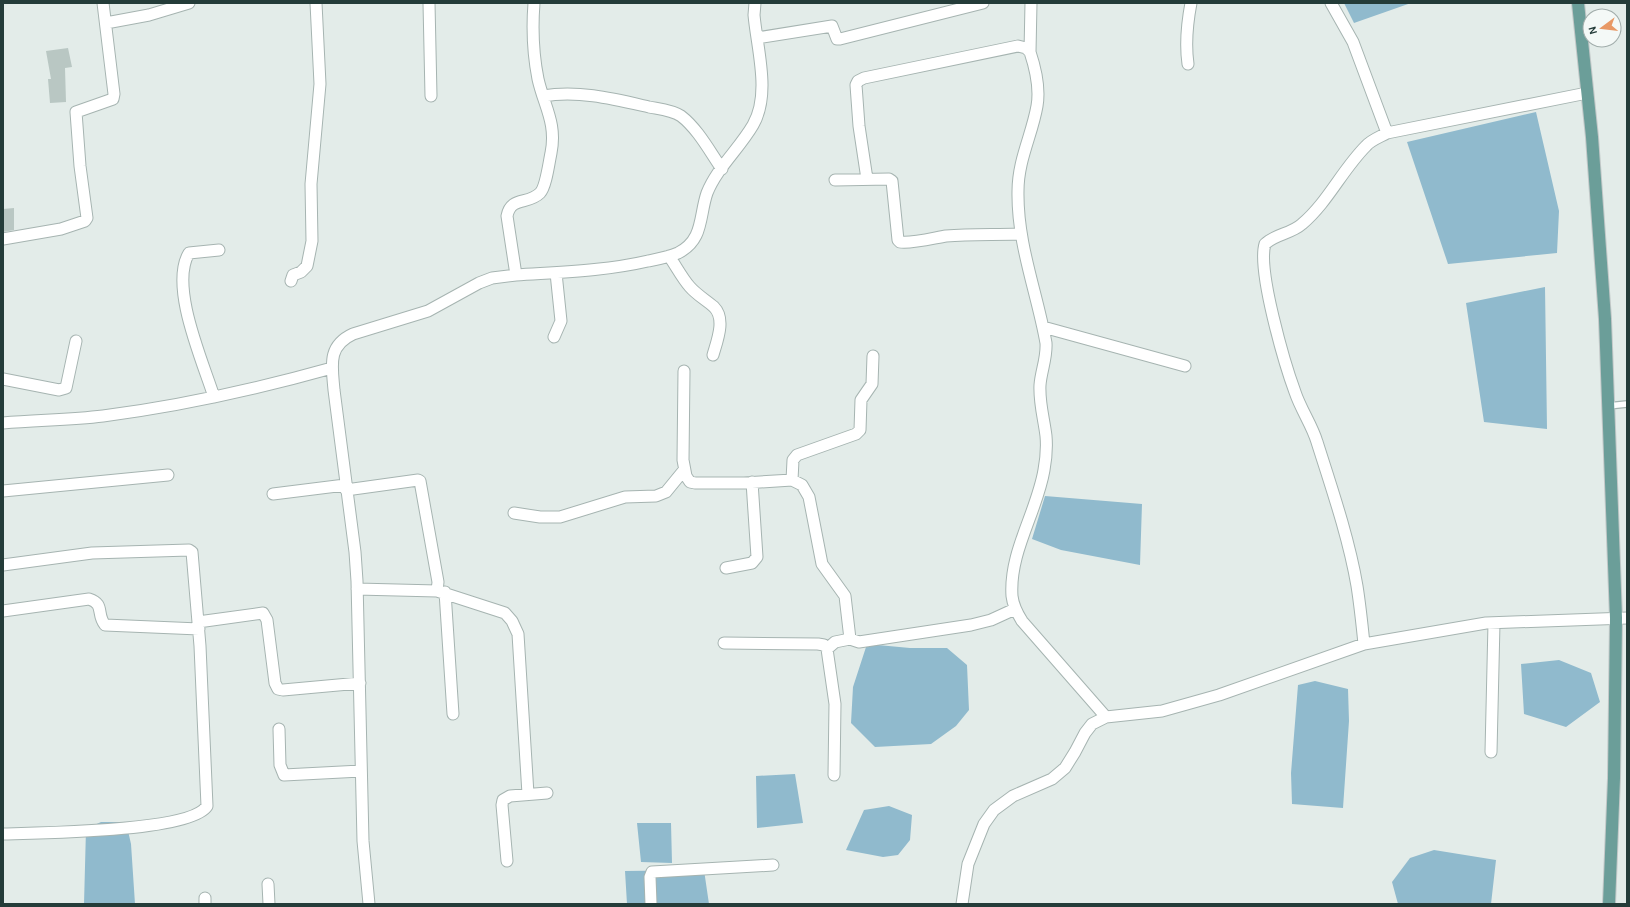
<svg xmlns="http://www.w3.org/2000/svg" width="1630" height="907" font-family="Karla,sans-serif">
<rect width="100%" height="100%" fill="#e3ece9"/>
<path fill="#90bacd" d="M1344,3H1411L1354,23Z
M1536,112L1559,211L1557,253L1448,264L1407,142Z
M1545,287L1547,429L1484,422L1466,303Z
M1045,496L1142,504L1140,565L1061,550L1032,539Z
M867,644L910,648H947L967,665L969,710L956,726L931,744L875,747L851,723L853,687Z
M1559,660L1591,673L1600,702L1566,727L1524,714L1521,664Z
M1315,681L1348,689L1349,721L1343,808L1292,804L1291,773L1298,685Z
M795,774L803,823L757,828L756,776Z
M889,806L912,815L910,840L898,855L883,857L846,850L864,810Z
M101,822H126L131,844L135,904H84L86,829Z
M637,823H671L672,863L641,862Z
M1434,850L1496,860L1491,904H1398L1392,882L1410,858Z
M704,870L709,904H627L625,871Z"/>
<path fill="#b9c7c3" d="M68,48L72,67L65,68L66,102L50,103L48,79H51L46,51Z
M14,208V230L3,232V209Z"/>
<g fill="none" stroke-linecap="round" stroke-linejoin="round">
<g stroke="#a6b4b1" stroke-width="8">
<path id="service" d="M1608,406L1627,404"/>
</g>
<g stroke="#a6b4b1" stroke-width="13">
<path id="minor" d="M429,3L431,96
M1331,3L1353,42L1387,133
M106,23L149,15L189,3
M757,38L832,26L837,39H840L983,3
M1030,52L1031,3
M1188,64C1185,43 1187,24 1191,3
M543,96C579,90 614,99 649,107C659,109 672,110 681,116C698,129 710,152 722,169
M867,179L859,126L856,85L858,81L864,78L1018,46L1026,48L1030,52C1035,67 1040,89 1037,106C1032,135 1018,160 1018,191C1017,244 1037,292 1046,343C1047,358 1041,371 1040,385C1039,403 1044,419 1046,436C1047,447 1046,459 1044,470C1037,512 1009,552 1012,596C1013,605 1017,613 1022,621L1106,717
M835,180L889,179L892,181L898,240L900,242C910,244 934,238 946,236C971,234 996,235 1021,234
M3,239L61,229L85,221L87,218L80,166L76,112L113,99L114,94L103,3
M669,256C676,266 682,278 690,287C697,295 706,300 714,307C726,319 717,341 713,355
M516,275C560,272 605,271 648,261C658,259 669,257 678,253C704,240 699,216 707,193C717,168 739,149 753,125C771,94 757,49 754,15L755,3
M291,281L293,275L301,272L307,266L312,241L311,184L320,84L316,3
M1043,327L1185,366
M554,337L561,321L556,273
M684,371L683,460L686,476L690,482L695,483H744L792,480L802,485L809,497L822,564L845,596L850,639L859,642L971,625L991,620L1015,609
M3,379L59,390L66,388L76,341
M214,397C203,362 169,286 189,253L219,250
M3,423C36,420 70,420 103,416C181,406 257,389 332,368
M792,480L793,460L797,455L856,434L860,430L861,400L872,384L873,356
M346,490L418,480L420,481L438,582L437,591L357,589
M3,491L168,475
M273,494L345,485
M514,513L540,517H560L625,497L656,496L666,492L684,470
M3,565L92,553L189,550L192,552L200,646L207,806C191,832 37,833 3,834
M726,568L752,563L757,557L752,482
M437,591L505,613L512,621L518,634L528,794
M445,592L453,714
M3,611L89,599C105,604 96,614 105,625L199,629
M198,622L263,613L267,620L275,683L278,689L283,690L360,683
M724,643L818,644L824,645L827,649
M1364,644C1362,624 1360,605 1357,586C1349,539 1332,489 1317,442C1312,425 1301,410 1295,392C1285,365 1257,270 1265,244C1275,234 1291,234 1302,224C1328,202 1342,170 1366,146C1371,140 1380,137 1387,133L1587,93
M279,729L280,765L284,775L361,771
M1491,752L1494,623
M834,775L835,704L827,649L835,642L850,639
M507,861L502,805L503,800L510,796L547,793
M268,884L269,904
M205,898V904
M369,904L363,841L357,581L355,552L334,390C332,366 327,346 353,334L428,311L479,283L492,278L516,275L507,216C511,196 528,205 540,193C546,187 549,162 551,153C557,123 544,106 538,79C533,54 532,29 534,3
M651,904L650,877L652,872L773,865
M962,904L968,864L984,824L994,810L1013,796L1052,779L1065,768L1075,752L1085,733L1092,724L1106,717L1162,711L1219,695L1364,644L1486,623L1627,618"/>
</g>
<g stroke="#c2c8c8" stroke-width="14">
<path id="primary" d="M1578,3L1592,137L1605,319L1616,618L1614,778L1609,904"/>
</g>
<use href="#service" stroke="#fff" stroke-width="5.5"/>
<use href="#minor" stroke="#fff" stroke-width="11"/>
<use href="#primary" stroke="#6b9e99" stroke-width="12"/>
</g>
<rect width="1630" height="907" fill="none" stroke="#243c39" stroke-width="8"/>
<g transform="translate(1602 28) rotate(255)"><circle r="19" fill="#f4f9f7" stroke="#a1adab"/>
<path d="M0-3L7 15L0 10L-7 15Z" fill="#e89966"/>
<text y="-6" font-size="11" font-weight="bold" text-anchor="middle" fill="#243c39">N</text>
</g>
</svg>
